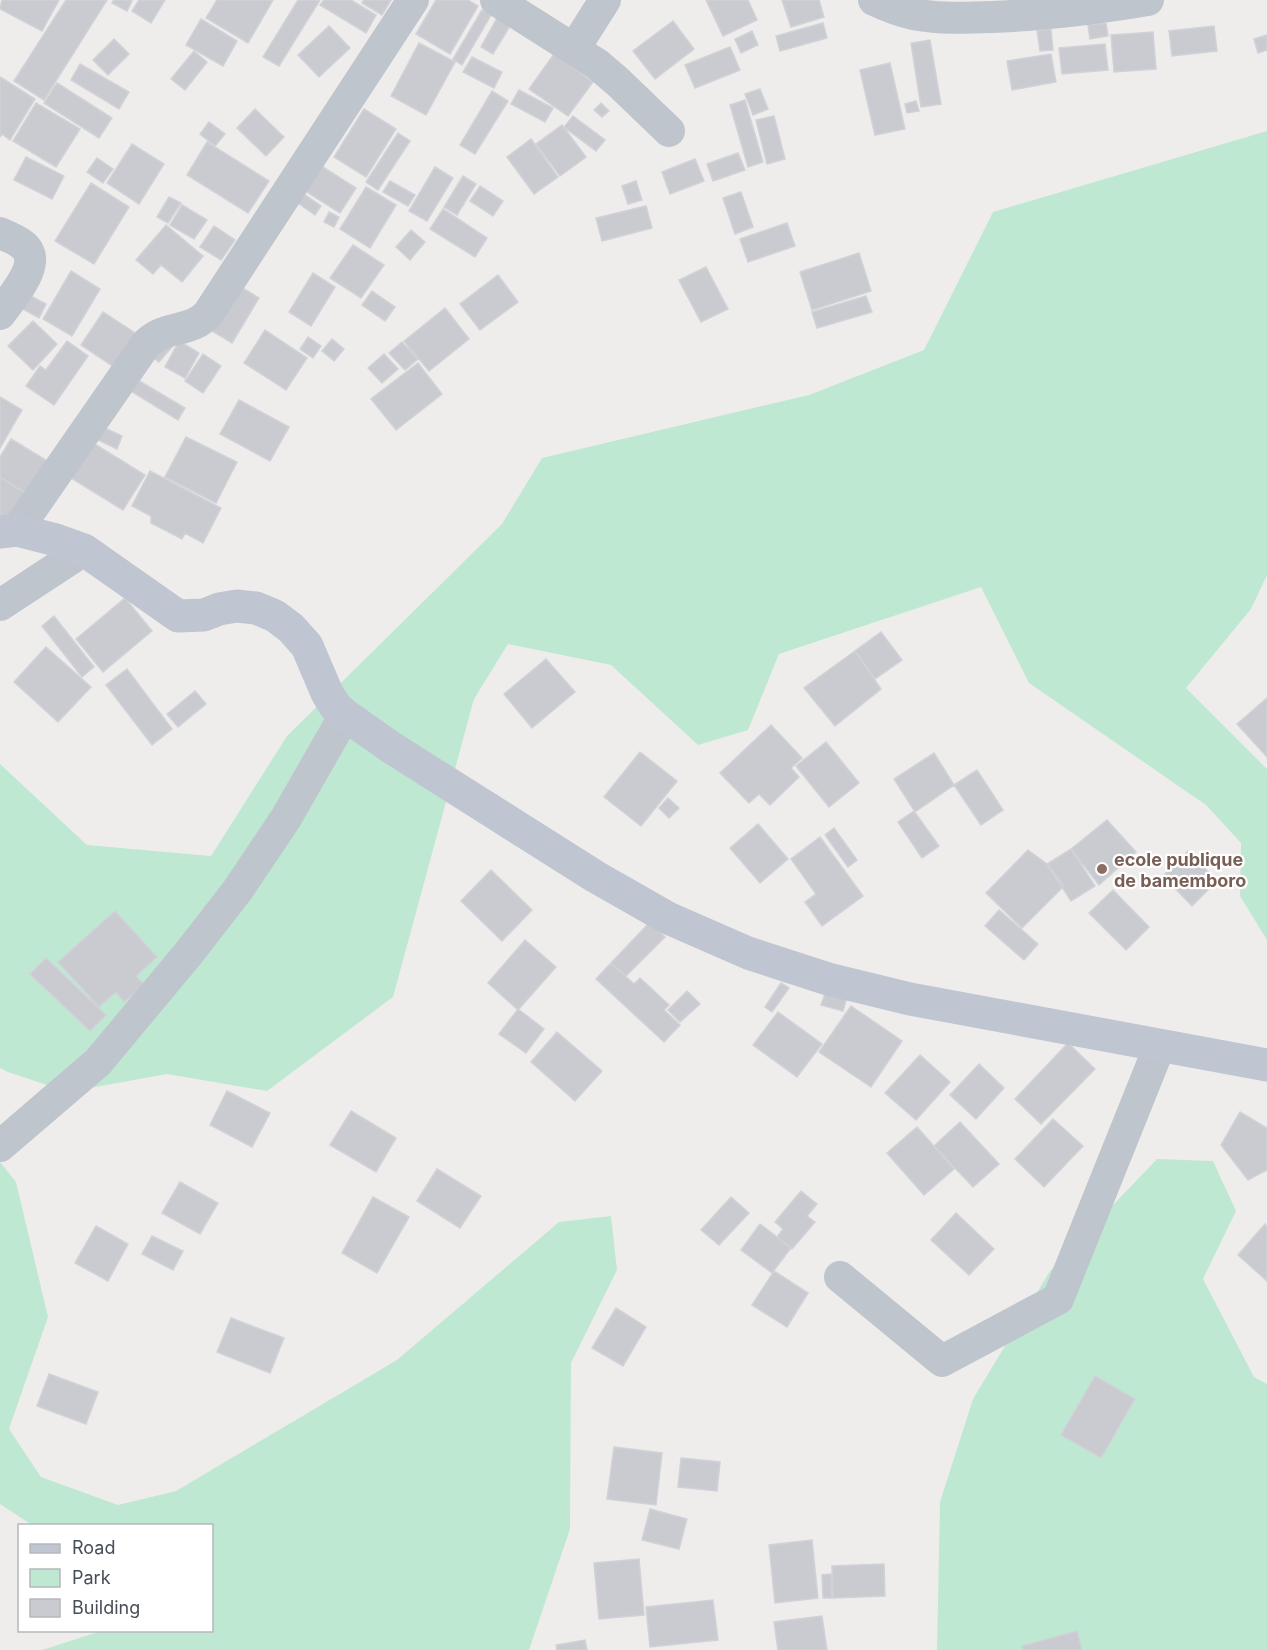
<svg xmlns="http://www.w3.org/2000/svg" width="1267" height="1650" font-family="Inter,sans-serif">
<rect width="100%" height="100%" fill="#efedec"/>
<path fill="#bfe8d3" d="M1267,131V575L1251,609L1186,688L1267,769V940L1240,896L1241,843L1206,805L1029,683L981,587L779,654L748,730L698,745L611,665L508,644L474,699L393,997L267,1091L167,1074L68,1092L8,1072L0,1068V764L87,845L211,856L287,736L502,524L542,458L809,395L924,350L993,212Z
M1157,1159L1213,1161L1236,1211L1203,1279L1254,1377L1267,1384V1650H937L940,1502L973,1399L1050,1271Z
M0,1162L16,1182L48,1317L9,1429L41,1477L118,1505L176,1491L397,1360L559,1222L611,1216L617,1270L571,1363L570,1529L529,1650H42L101,1631L212,1630V1526L32,1525L0,1504Z"/>
<path fill="#cacbd1" stroke="#d1d2d7" stroke-width="1.5" d="M2,0H59L42,31L0,9Z
M66,0H107L44,100L14,81Z
M114,0H130L132,1L127,11L112,3Z
M139,0H165L151,23L132,11Z
M217,0H273L248,43L206,18Z
M298,0H320L279,66L263,57Z
M324,0H351L376,15L366,33L320,5Z
M364,0H391L382,15L362,3Z
M436,0H468L478,6L450,54L416,34Z
M706,0H748L757,20L723,36Z
M782,0H819L824,17L791,27Z
M482,10L491,15L462,65L453,59Z
M497,18L510,26L493,54L481,47Z
M201,19L237,41L223,66L186,45Z
M673,21L694,49L655,79L633,51Z
M823,23L827,38L780,51L776,36Z
M1106,23L1108,36L1090,39L1088,25Z
M329,26L350,48L319,77L298,55Z
M1214,26L1217,51L1172,56L1169,31Z
M1051,29L1053,50L1040,51L1037,31Z
M752,31L758,45L741,53L735,39Z
M1153,32L1156,69L1114,72L1111,35Z
M1267,35V50L1258,53L1254,39Z
M114,39L129,54L108,75L93,60Z
M930,40L941,104L921,107L911,43Z
M419,43L455,62L426,115L391,96Z
M1105,44L1108,70L1062,74L1059,48Z
M730,47L740,70L695,88L685,65Z
M194,51L207,62L185,90L171,79Z
M554,54L593,82L568,116L529,89Z
M1051,54L1056,82L1012,90L1007,61Z
M472,57L502,72L494,88L463,72Z
M890,63L905,129L875,135L860,70Z
M80,64L129,92L119,109L71,80Z
M0,77L35,99L10,140L2,134L0,137Z
M57,83L112,118L99,138L44,103Z
M760,89L768,109L753,115L745,94Z
M519,90L553,108L545,122L511,104Z
M492,91L508,101L475,154L460,145Z
M745,100L763,162L748,167L730,105Z
M916,101L919,111L907,113L905,104Z
M36,103L80,129L56,167L13,141Z
M601,103L609,111L602,117L594,110Z
M255,109L284,137L266,156L237,128Z
M364,109L396,129L366,177L334,157Z
M573,116L605,140L596,151L564,127Z
M774,116L785,159L767,164L756,120Z
M209,122L225,134L215,146L200,134Z
M562,125L586,157L560,176L536,144Z
M398,133L410,141L378,190L366,182Z
M531,139L558,177L534,194L507,157Z
M207,142L269,181L248,213L187,175Z
M132,144L164,164L139,204L107,183Z
M738,153L745,170L713,181L707,164Z
M26,157L64,176L52,199L14,180Z
M97,158L113,169L103,183L87,172Z
M695,159L704,181L670,194L662,172Z
M315,162L356,188L340,213L299,187Z
M435,167L453,178L427,221L409,211Z
M463,176L476,184L457,215L444,207Z
M390,181L415,195L408,206L383,192Z
M636,181L642,200L628,204L622,186Z
M91,183L129,207L94,264L55,241Z
M480,186L503,201L493,216L470,201Z
M366,187L396,205L370,248L340,229Z
M301,192L321,206L315,215L295,201Z
M741,192L753,227L735,234L723,198Z
M169,197L181,203L168,223L157,217Z
M182,205L207,220L194,239L170,225Z
M646,206L652,228L602,241L596,218Z
M443,209L487,238L475,257L430,229Z
M329,212L339,217L334,227L324,222Z
M787,223L795,246L748,262L740,239Z
M166,225L203,256L182,282L161,265L153,274L136,260Z
M214,226L235,240L221,260L200,247Z
M411,230L425,242L410,260L396,247Z
M353,245L384,265L361,298L330,278Z
M859,253L871,291L812,310L800,272Z
M706,267L728,309L701,322L679,280Z
M71,271L100,289L72,336L43,319Z
M313,273L335,287L311,326L289,312Z
M498,275L518,302L480,330L460,304Z
M231,281L259,298L232,343L204,326Z
M372,291L395,307L385,321L362,305Z
M29,295L46,304L39,318L21,308Z
M866,296L872,312L817,328L812,312Z
M445,308L469,339L429,371L404,341Z
M103,312L135,333L114,367L81,345Z
M33,321L57,344L33,370L8,346Z
M265,330L307,358L286,390L244,363Z
M308,337L321,346L313,358L300,349Z
M179,339L159,362L143,350Z
M332,339L344,349L334,361L322,351Z
M67,341L88,356L54,405L26,386L40,366L46,370Z
M179,341L199,353L185,378L165,367Z
M402,342L418,359L405,370L389,353Z
M203,354L221,366L203,393L185,381Z
M384,354L398,369L382,383L368,368Z
M418,363L442,394L396,430L371,399Z
M136,379L185,408L178,420L129,390Z
M0,397L22,410L0,448Z
M239,400L289,427L270,461L220,434Z
M100,426L122,436L117,449L94,438Z
M186,437L237,462L216,503L165,477Z
M11,439L54,465L33,498L0,477V457Z
M93,443L145,475L123,510L71,478Z
M150,471L221,508L203,543L185,533L182,539L151,523V516L132,506Z
M0,477L33,498L15,528L0,520Z
M125,598L152,631L103,672L76,639Z
M54,616L94,667L82,677L42,626Z
M881,632L902,660L875,679L855,651Z
M46,647L91,687L58,722L14,682Z
M855,651L881,689L835,726L804,688Z
M546,659L575,692L532,728L504,694Z
M127,669L172,729L152,745L106,685Z
M195,691L206,704L178,727L167,714Z
M1267,698V757L1237,724Z
M771,725L802,758L791,768L799,777L770,805L759,794L749,803L720,773Z
M826,742L859,783L829,807L796,766Z
M640,752L677,781L641,826L604,797Z
M934,753L954,785L915,812L894,779Z
M977,770L1003,810L981,825L954,785Z
M668,798L679,808L669,818L659,808Z
M914,811L939,846L922,858L898,822Z
M1107,820L1136,852L1099,885L1071,849Z
M758,824L788,859L760,883L730,848Z
M834,828L857,860L848,867L825,835Z
M820,837L863,896L822,926L805,902L816,894L791,859Z
M1071,849L1095,886L1071,901L1047,864Z
M1028,850L1047,864L1064,886L1022,928L986,893Z
M1188,851L1217,881L1192,906L1163,876Z
M491,870L532,910L502,941L461,901Z
M1113,890L1149,927L1126,950L1089,913Z
M999,910L1038,944L1024,960L985,926Z
M115,911L157,957L136,976L144,985L124,1002L116,992L99,1007L58,962Z
M650,922L665,937L626,976L611,963Z
M525,940L556,967L518,1010L488,983Z
M46,958L106,1015L90,1031L30,974Z
M611,963L634,984L640,978L669,1005L664,1010L680,1025L664,1042L596,979Z
M781,983L789,988L772,1012L765,1007Z
M687,991L700,1004L680,1022L668,1010Z
M826,991L847,997L843,1011L821,1005Z
M851,1006L902,1041L871,1087L819,1052Z
M518,1009L544,1029L526,1053L499,1034Z
M778,1012L822,1044L797,1077L753,1045Z
M557,1032L602,1071L575,1101L531,1062Z
M1068,1043L1095,1069L1041,1124L1015,1099Z
M920,1055L950,1082L916,1120L885,1093Z
M979,1064L1004,1088L976,1119L950,1095Z
M227,1091L270,1113L252,1147L210,1125Z
M351,1111L396,1138L376,1172L330,1145Z
M1240,1112L1267,1128V1170L1248,1180L1221,1145Z
M1053,1119L1083,1146L1044,1187L1015,1159Z
M960,1122L999,1164L973,1187L934,1146Z
M917,1127L954,1169L924,1195L887,1153Z
M437,1169L481,1196L460,1228L417,1201Z
M180,1182L218,1203L200,1234L162,1213Z
M801,1191L817,1204L807,1216L815,1222L792,1249L777,1237L783,1229L775,1222Z
M373,1197L409,1217L377,1273L342,1253Z
M731,1197L749,1213L719,1245L701,1230Z
M956,1213L994,1249L969,1275L931,1240Z
M760,1224L791,1248L772,1273L741,1250Z
M1265,1224L1267,1227V1281L1238,1255Z
M96,1226L128,1244L108,1281L75,1263Z
M152,1236L183,1251L173,1270L142,1254Z
M774,1271L808,1293L787,1327L752,1305Z
M616,1308L646,1327L623,1366L592,1348Z
M231,1318L284,1338L270,1373L217,1352Z
M49,1374L98,1392L86,1424L37,1406Z
M1095,1376L1135,1399L1101,1458L1061,1435Z
M614,1447L662,1453L656,1505L607,1499Z
M681,1458L720,1462L717,1491L678,1487Z
M650,1509L687,1519L679,1549L642,1540Z
M812,1540L818,1598L775,1603L769,1545Z
M639,1559L644,1615L599,1619L594,1563Z
M884,1564L885,1596L833,1598L832,1566Z
M831,1574L832,1598H823L822,1575Z
M713,1600L718,1640L650,1647L646,1607Z
M822,1616L827,1650H778L774,1622Z
M1077,1631L1082,1650H1023L1022,1646Z
M585,1640L587,1650H557L556,1645Z"/>
<g fill="none" stroke-linecap="round" stroke-linejoin="round">
<path stroke="#bfc5cd" stroke-width="32" d="M496,0L597,64L618,82L669,131
M874,0C887,6 900,11 913,14C938,19 966,18 992,17C1046,15 1094,9 1148,0
M574,49L605,0
M0,233C8,237 19,240 25,247C42,265 11,298 0,314
M17,530L146,344C166,324 189,334 208,314L413,0
M0,605L84,550
M0,1146L98,1062L188,954L237,891L286,818L345,715
M840,1277L942,1361L1058,1299L1160,1045"/>
<path stroke="#bfc6d1" stroke-width="33" d="M0,532L17,530L56,540L84,550L178,616L204,615L219,609L237,606L256,608L275,616L291,628L307,646L327,693L335,706L345,715L392,748L596,877L668,918L748,953L828,979L910,999L1267,1065"/>
</g>
<circle fill="#8d6e63" stroke="#fff" stroke-width="2" cx="1102" cy="869" r="6"/>
<g text-anchor="middle" dominant-baseline="central" stroke-width="4.5" stroke-linejoin="round" paint-order="stroke">
<g font-size="18" font-weight="bold" fill="#785e54" stroke="#fff" text-anchor="start">
<text x="1114" y="859">ecole publique<tspan x="1114" dy="21">de bamemboro</tspan></text>
</g>
</g>
<rect x="18" y="1524" width="195" height="108" fill="#ffffff" stroke="#b5b8bc" stroke-width="1.5"/>
<rect x="30" y="1544" width="30" height="9" fill="#bfc6d1" stroke="#b5b8bc" stroke-width="1.5"/>
<text x="72" y="1554" font-size="18" fill="#474e57">Road</text>
<rect x="30" y="1569" width="30" height="18" fill="#bfe8d3" stroke="#b5b8bc" stroke-width="1.5"/>
<text x="72" y="1584" font-size="18" fill="#474e57">Park</text>
<rect x="30" y="1599" width="30" height="18" fill="#cacbd1" stroke="#b5b8bc" stroke-width="1.5"/>
<text x="72" y="1614" font-size="18" fill="#474e57">Building</text>
</svg>
